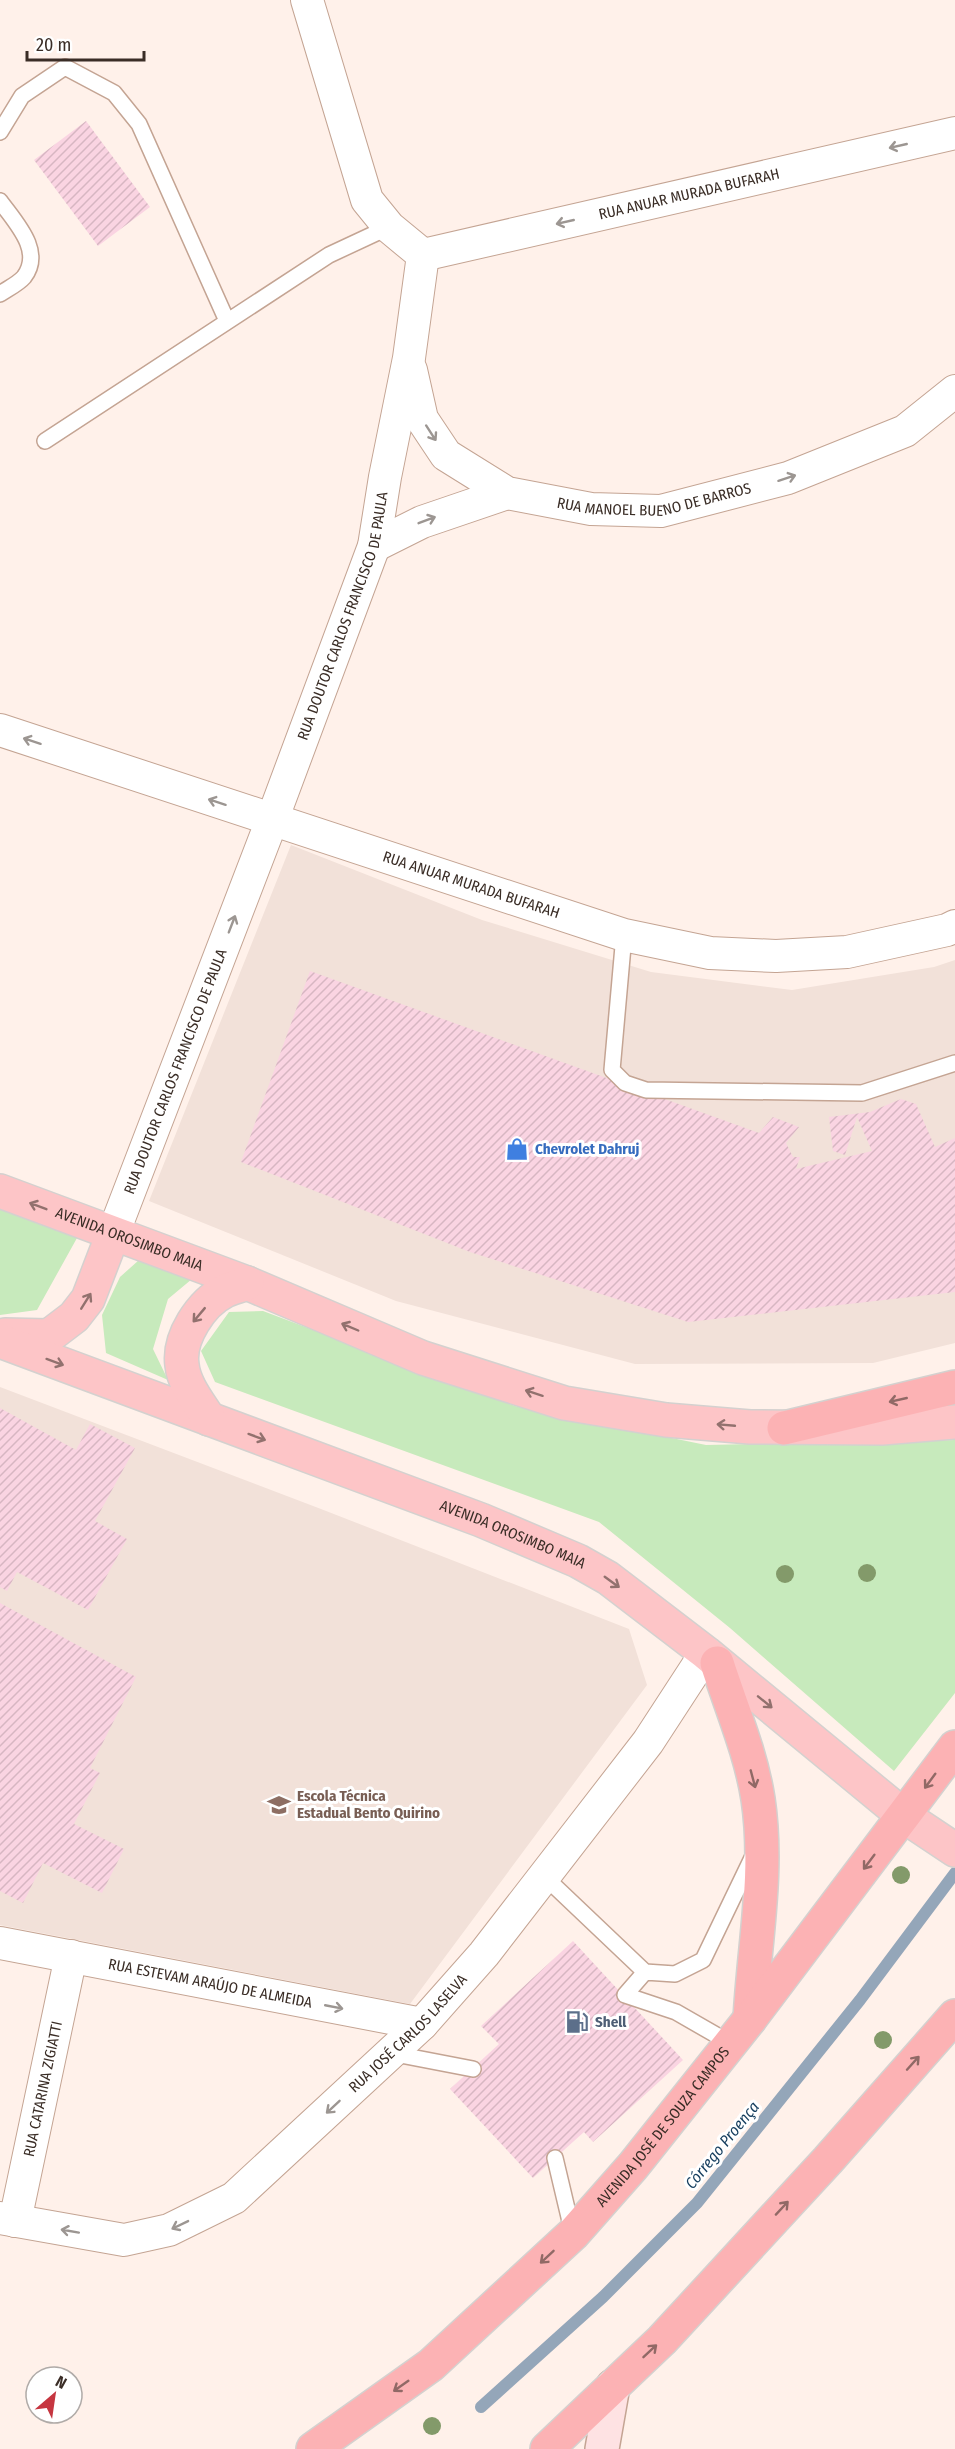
<svg xmlns="http://www.w3.org/2000/svg" width="955" height="2449" font-family="'Fira Sans Condensed',sans-serif">
<defs>
<pattern id="building-hatch" width="6" height="6" patternUnits="userSpaceOnUse" patternTransform="scale(1.5)"><rect width="6" height="6" fill="#fad4e2"/><path d="M-1 1l2-2M0 6l6-6M5 7l2-2" fill="none" stroke="#d7b6c2"/></pattern>
</defs>
<rect width="100%" height="100%" fill="#fff1ea"/>
<path fill="#f2e1d9" d="M291,845L482,920L651,972L792,990L934,967L955,960V1343L873,1363L635,1364L396,1301L149,1201Z
M0,1387L321,1509L629,1629L647,1685L410,2004L0,1925Z"/>
<path fill="#c7eabc" d="M0,1209L77,1238L37,1310L0,1315Z
M139,1260L192,1279L168,1299L153,1349L168,1380L106,1353L102,1315L120,1277Z
M263,1311L515,1406L706,1445L955,1440V1693L894,1771L730,1628L599,1522L215,1382L201,1351L229,1312Z"/>
<g fill="none" stroke-linecap="round" stroke-linejoin="round">
<path stroke="#94a6b9" stroke-width="12" d="M481,2407L603,2297L697,2203L860,2000L955,1873"/>
</g>
<path fill="url(#building-hatch)" d="M86,121L150,207L98,246L34,160Z
M310,971L759,1133L773,1117L799,1127L786,1143L793,1157H800L796,1169L872,1151L857,1117L845,1155L833,1151L829,1117L870,1112L901,1099L916,1104L935,1147L955,1138V1292L688,1322L470,1252L241,1162Z
M0,1408L76,1450L90,1424L135,1448L95,1521L127,1539L88,1610L17,1572L7,1591L0,1587Z
M0,1603L136,1677L90,1768L100,1773L74,1824L124,1849L102,1893L43,1863L23,1903L0,1891Z
M573,1941L683,2060L593,2142L584,2132L533,2178L450,2089L499,2044L481,2026Z"/>
<g fill="none" stroke-linecap="round" stroke-linejoin="round">
<g stroke="#c4a493" stroke-width="18">
<path id="service" d="M0,132L22,96L65,67L114,93L139,124L227,321
M0,201C15,222 44,251 24,277C18,284 7,289 0,294
M45,441L329,255L389,227
M624,935L612,1070L625,1083L646,1090L862,1093L955,1063
M545,1877L645,1972L675,1974L703,1960L754,1854
M645,1972L625,1995L676,2012L730,2043
M390,2053L473,2069
M555,2158L573,2234"/>
</g>
<g stroke="#c4a493" stroke-width="34">
<g id="minor">
<path id="s1" d="M423,255L955,133"/>
<path id="s2" d="M411,370L422,419L446,455L507,493L591,509L661,511L788,478L905,431L955,391"/>
<path d="M374,546L422,522L507,493"/>
<path id="s3" d="M0,730L624,935L710,953L776,956L847,952L947,930L955,926"/>
<path id="s4" d="M113,1234L272,820L374,546L385,477L409,358L423,255L389,227L367,200L307,0"/>
<path id="s5" d="M0,1943L422,2024"/>
<path id="s6" d="M0,2218L124,2240L169,2230L234,2198L422,2024L484,1954L648,1742L706,1653"/>
<path id="s7" d="M15,2221L71,1956"/>
</g>
</g>
<g stroke="#c4a493" stroke-width="36">
<path id="secondary" d="M602,2449L613,2386"/>
</g>
<g stroke="#d4d1cf" stroke-width="36">
<g id="primary">
<path id="s8" d="M0,1191L247,1283L423,1358L564,1403L666,1420L750,1427L882,1428L955,1422"/>
<path d="M5,1335L49,1336L74,1317L88,1299L113,1234"/>
<path id="s9" d="M0,1341L481,1520L578,1561L608,1578L706,1653L904,1816L955,1850"/>
<path d="M209,1419C199,1403 184,1385 182,1365C178,1338 201,1303 225,1291C231,1288 240,1286 247,1283"/>
</g>
</g>
<g stroke="#d4d1cf" stroke-width="36">
<g id="trunk">
<path d="M784,1428L955,1387"/>
<path d="M717,1663C731,1707 751,1753 758,1799C769,1872 754,1945 750,2019"/>
<path id="s10" d="M313,2449L431,2365L573,2234L633,2166L750,2019L955,1747"/>
<path d="M547,2449L662,2340L828,2160L955,2016"/>
</g>
</g>
<use href="#service" stroke="#fff" stroke-width="15"/>
<use href="#minor" stroke="#fff" stroke-width="32"/>
<use href="#secondary" stroke="#fee2e3" stroke-width="33"/>
<use href="#primary" stroke="#fdc5c7" stroke-width="33"/>
<use href="#trunk" stroke="#fcb2b4" stroke-width="33"/>
</g>
<g fill="#839a6a">
<circle cx="867" cy="1573" r="9"/>
<circle cx="785" cy="1574" r="9"/>
<circle cx="901" cy="1875" r="9"/>
<circle cx="883" cy="2040" r="9"/>
<circle cx="432" cy="2426" r="9"/>
</g>
<defs><path id="oneway-shaft" d="M-6 0H5M1.5-3L5.5 0L1.5 3" fill="none" stroke-width="1.6" stroke-linecap="round" stroke-linejoin="round" transform="scale(1.5)"/></defs>
<g stroke="#9c9692">
<use href="#oneway-shaft" transform="translate(898 146) rotate(167)"/>
<use href="#oneway-shaft" transform="translate(565 222) rotate(167)"/>
<use href="#oneway-shaft" transform="translate(431 433) rotate(57)"/>
<use href="#oneway-shaft" transform="translate(787 478) rotate(-18)"/>
<use href="#oneway-shaft" transform="translate(427 520) rotate(-21)"/>
<use href="#oneway-shaft" transform="translate(32 741) rotate(-162)"/>
<use href="#oneway-shaft" transform="translate(217 802) rotate(-162)"/>
<use href="#oneway-shaft" transform="translate(232 924) rotate(-69)"/>
<use href="#oneway-shaft" transform="translate(334 2007) rotate(11)"/>
<use href="#oneway-shaft" transform="translate(333 2107) rotate(137)"/>
<use href="#oneway-shaft" transform="translate(180 2225) rotate(154)"/>
<use href="#oneway-shaft" transform="translate(70 2231) rotate(-170)"/>
</g>
<g stroke="#92716e">
<use href="#oneway-shaft" transform="translate(38 1206) rotate(-159)"/>
<use href="#oneway-shaft" transform="translate(86 1301) rotate(-58)"/>
<use href="#oneway-shaft" transform="translate(199 1315) rotate(130)"/>
<use href="#oneway-shaft" transform="translate(350 1327) rotate(-157)"/>
<use href="#oneway-shaft" transform="translate(55 1362) rotate(20)"/>
<use href="#oneway-shaft" transform="translate(534 1393) rotate(-162)"/>
<use href="#oneway-shaft" transform="translate(726 1425) rotate(-175)"/>
<use href="#oneway-shaft" transform="translate(257 1437) rotate(20)"/>
<use href="#oneway-shaft" transform="translate(612 1582) rotate(36)"/>
<use href="#oneway-shaft" transform="translate(765 1702) rotate(39)"/>
</g>
<g stroke="#916966">
<use href="#oneway-shaft" transform="translate(898 1400) rotate(167)"/>
<use href="#oneway-shaft" transform="translate(753 1779) rotate(75)"/>
<use href="#oneway-shaft" transform="translate(930 1781) rotate(126)"/>
<use href="#oneway-shaft" transform="translate(869 1862) rotate(127)"/>
<use href="#oneway-shaft" transform="translate(913 2063) rotate(-48)"/>
<use href="#oneway-shaft" transform="translate(782 2208) rotate(-47)"/>
<use href="#oneway-shaft" transform="translate(547 2257) rotate(137)"/>
<use href="#oneway-shaft" transform="translate(650 2351) rotate(-43)"/>
<use href="#oneway-shaft" transform="translate(401 2386) rotate(145)"/>
</g>
<defs>
<g id="shop-bare" transform="scale(1.8)"><path d="M-5-2.5h2.3a2.7 3.5 0 0 1 5.4 0H5L5.5 6h-11ZM-1.5-2.5h3a1.5 2.3 0 0 0-3 0Z" fill="#3f7fe0" stroke="#fff" stroke-width="2.5" paint-order="stroke"/></g>
<g id="university-bare" transform="scale(1.8)"><path d="M0-5L7-2L0 1L-7-2ZM-4 1L0 2.5L4 1V4Q0 6-4 4Z" fill="#8d6e63" stroke="#fff" stroke-width="2.5" paint-order="stroke"/></g>
<g id="fuel-bare" transform="scale(1.8)"><path d="M-5.5-6h7V0h2V4h1.3V-2.5L3-4.5l.8-.8L6-3V5H2.5V1h-1V6h-7ZM-4.2-4.7v3.2H.2V-4.7Z" fill="#5c6f8a" stroke="#fff" stroke-width="2.5" paint-order="stroke"/></g>
</defs>
<g fill-rule="evenodd">
<use href="#shop-bare" x="517" y="1149"/>
<use href="#university-bare" x="279" y="1805"/>
<use href="#fuel-bare" x="577" y="2022"/>
</g>
<g text-anchor="middle" dominant-baseline="central" stroke-width="6" stroke-linejoin="round" paint-order="stroke">
<g font-size="15" fill="#3a2d26" stroke="#fff">
<text stroke="none"><textPath href="#s1" startOffset="273">RUA ANUAR MURADA BUFARAH</textPath></text>
<text stroke="none"><textPath href="#s2" startOffset="315">RUA MANOEL BUENO DE BARROS</textPath></text>
<text stroke="none"><textPath href="#s4" startOffset="660">RUA DOUTOR CARLOS FRANCISCO DE PAULA</textPath></text>
<text stroke="none"><textPath href="#s3" startOffset="496">RUA ANUAR MURADA BUFARAH</textPath></text>
<text stroke="none"><textPath href="#s4" startOffset="174">RUA DOUTOR CARLOS FRANCISCO DE PAULA</textPath></text>
<text stroke="none"><textPath href="#s8" startOffset="138">AVENIDA OROSIMBO MAIA</textPath></text>
<text stroke="none"><textPath href="#s9" startOffset="548">AVENIDA OROSIMBO MAIA</textPath></text>
<text stroke="none"><textPath href="#s5" startOffset="214">RUA ESTEVAM ARAÚJO DE ALMEIDA</textPath></text>
<text stroke="none"><textPath href="#s6" startOffset="484">RUA JOSÉ CARLOS LASELVA</textPath></text>
<text stroke="none"><textPath href="#s7" startOffset="135">RUA CATARINA ZIGIATTI</textPath></text>
<text stroke="none"><textPath href="#s10" startOffset="478">AVENIDA JOSÉ DE SOUZA CAMPOS</textPath></text>
</g>
<g font-size="15" font-weight="bold" fill="#366cbe" stroke="#fff" text-anchor="start">
<text x="535" y="1149">Chevrolet Dahruj</text>
</g>
<g font-size="15" font-weight="bold" fill="#785e54" stroke="#fff" text-anchor="start">
<text x="297" y="1796">Escola Técnica<tspan x="297" dy="17">Estadual Bento Quirino</tspan></text>
</g>
<g font-size="15" font-weight="bold" fill="#4e5e75" stroke="#fff" text-anchor="start">
<text x="595" y="2022">Shell</text>
</g>
<g font-size="16" font-style="italic" fill="#163e5e" stroke="#fff">
<text transform="translate(722 2145) rotate(-51)">Córrego Proença</text>
</g>
</g>
<g transform="translate(54 2395) rotate(29)"><circle r="28" fill="#ffffff" stroke="#b0aba8" stroke-width="1.5"/>
<path d="M0-4.5L10 22L0 15L-10 22Z" fill="#c63640"/>
<text y="-9" font-size="16" font-weight="bold" text-anchor="middle" fill="#3a2d26">N</text>
</g>
<path d="M27 51v9h117v-9" fill="none" stroke="#3a2d26" stroke-width="3"/>
<text x="36" y="51" font-size="18" fill="#3a2d26" stroke="#ffffff" stroke-width="4.5" paint-order="stroke">20 m</text>
</svg>
